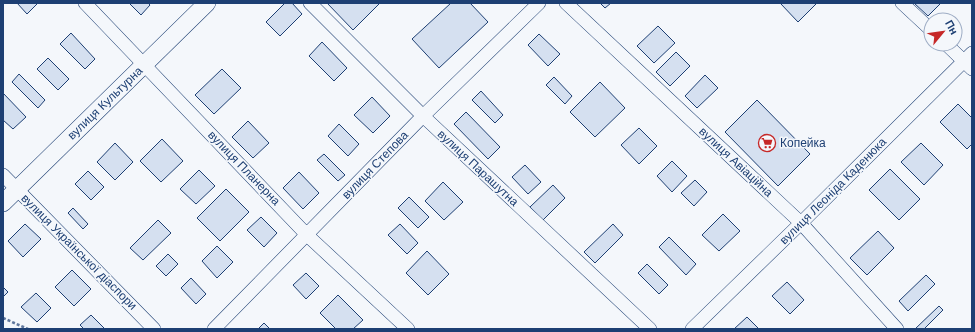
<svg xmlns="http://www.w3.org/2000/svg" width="975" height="332" font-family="Helvetica,sans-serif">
<rect width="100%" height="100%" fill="#f4f7fb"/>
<path fill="#d5e0f0" stroke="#1d3f73" d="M17,3H38L27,14Z
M129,3H148L150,5L141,15Z
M285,3H292L302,14L280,36L266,22Z
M327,3H380L353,30Z
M451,3H470L488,22L439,68L412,39Z
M600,3H611L605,8Z
M782,3H817L798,22L781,4Z
M914,3H941L928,16Z
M658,26L675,43L654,63L637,46Z
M71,33L95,59L85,69L60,44Z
M539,34L560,54L548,66L528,45Z
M322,42L347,68L334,81L309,56Z
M676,52L690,66L670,86L656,72Z
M48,58L69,79L58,90L37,69Z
M222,69L241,88L214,114L195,95Z
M19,74L45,100L38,108L12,82Z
M705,75L718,88L697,108L685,96Z
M554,77L572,96L565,104L546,85Z
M600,82L625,108L595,137L570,112Z
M481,91L503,115L495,123L472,100Z
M3,93L26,117L13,129L3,120Z
M372,97L390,116L373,133L354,115Z
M757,100L810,154L778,186L725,132Z
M958,104L972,118V144L967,149L940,122Z
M466,112L500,147L488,159L454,124Z
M248,121L269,143L253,158L232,137Z
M339,124L359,144L348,156L328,136Z
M639,128L657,146L639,164L621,145Z
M162,139L183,161L161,182L140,161Z
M115,143L133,162L115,180L97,162Z
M921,143L943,165L924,185L901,162Z
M324,154L345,175L338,181L317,160Z
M672,161L687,176L672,192L657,176Z
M525,165L541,182L528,194L512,177Z
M890,169L920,199L899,220L869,190Z
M199,170L215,186L196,204L180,189Z
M88,171L104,187L91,200L75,184Z
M299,172L319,193L303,209L283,188Z
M695,180L707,192L694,206L681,193Z
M443,182L463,202L444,220L425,201Z
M553,185L565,198L543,220L530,207Z
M226,189L249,212L220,241L197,218Z
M409,197L429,217L418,228L398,208Z
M73,208L88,224L83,229L68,213Z
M723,214L740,231L719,251L702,235Z
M261,217L277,233L264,247L247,230Z
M158,220L171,233L143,260L130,248Z
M25,224L41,239L23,257L8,241Z
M400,224L418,243L407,254L388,235Z
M613,224L623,235L595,263L584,252Z
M878,231L894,248L867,275L850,258Z
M669,237L696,264L686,275L659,247Z
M217,246L233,262L217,278L202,261Z
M427,251L449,274L428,295L406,273Z
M168,254L178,264L166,276L156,266Z
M647,264L668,285L659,294L638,273Z
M72,270L91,289L74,306L55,287Z
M306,273L319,286L306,299L293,285Z
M926,275L935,284L908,311L899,301Z
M191,278L206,294L196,304L181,288Z
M787,282L804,300L790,314L772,296Z
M3,287L8,292L3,297Z
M36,293L51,308L37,322L21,307Z
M338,295L363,320L353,329H336L320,313Z
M939,306L943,310L924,329H915Z
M91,315L105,329H84L80,325Z
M747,317L759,329H734Z
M264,323L270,329H258Z"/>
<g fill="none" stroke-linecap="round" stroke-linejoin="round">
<g stroke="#1d3f73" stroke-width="14">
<path id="minor" d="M85,3L307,235L408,329
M310,3L423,116L650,329
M566,3L801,223L897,329
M902,3L931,30
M946,44L972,69
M3,175L154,329
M214,329L423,116L539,3
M692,329L801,223L972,53"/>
</g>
<g stroke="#1d3f73" stroke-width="18">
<path id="tertiary" d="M3,203L207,3"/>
</g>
<path stroke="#5e769c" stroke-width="2.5" stroke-dasharray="3 2" stroke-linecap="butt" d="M3,318L28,329"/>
<use href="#minor" stroke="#f4f7fb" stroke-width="13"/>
<use href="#tertiary" stroke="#f4f7fb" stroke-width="17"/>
</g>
<defs>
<g id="supermarket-ring" transform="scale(0.9)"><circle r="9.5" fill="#f4f7fb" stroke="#c62828" stroke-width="1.5"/><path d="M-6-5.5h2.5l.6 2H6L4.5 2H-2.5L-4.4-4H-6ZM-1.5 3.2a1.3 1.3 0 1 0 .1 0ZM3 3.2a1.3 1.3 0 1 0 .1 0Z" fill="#c62828"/></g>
</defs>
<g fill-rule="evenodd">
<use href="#supermarket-ring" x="767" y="143"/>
</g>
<g text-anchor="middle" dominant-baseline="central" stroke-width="3" stroke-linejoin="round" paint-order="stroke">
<g font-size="12" fill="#1d3f73" stroke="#f4f7fb">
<text transform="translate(105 103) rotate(-44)">вулиця Культурна</text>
<text transform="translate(736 162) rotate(43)">вулиця Авіаційна</text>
<text transform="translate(375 165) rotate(-46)">вулиця Степова</text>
<text transform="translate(244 168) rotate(46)">вулиця Планерна</text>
<text transform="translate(478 168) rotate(43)">вулиця Парашутна</text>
<text transform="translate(833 191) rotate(-45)">вулиця Леоніда Каденюка</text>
<text transform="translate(79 252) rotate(45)">вулиця Української діаспори</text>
</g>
<g font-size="12" fill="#1d3f73" stroke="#f4f7fb" text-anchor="start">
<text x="780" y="143">Копейка</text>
</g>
</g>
<rect width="975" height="332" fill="none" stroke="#1d3f73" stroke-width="8"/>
<g transform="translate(943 32) rotate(61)"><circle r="19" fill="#f4f7fb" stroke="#9eadc5"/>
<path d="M0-3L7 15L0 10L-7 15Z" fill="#c62828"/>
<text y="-6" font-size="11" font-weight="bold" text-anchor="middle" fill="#1d3f73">Пн</text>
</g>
</svg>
